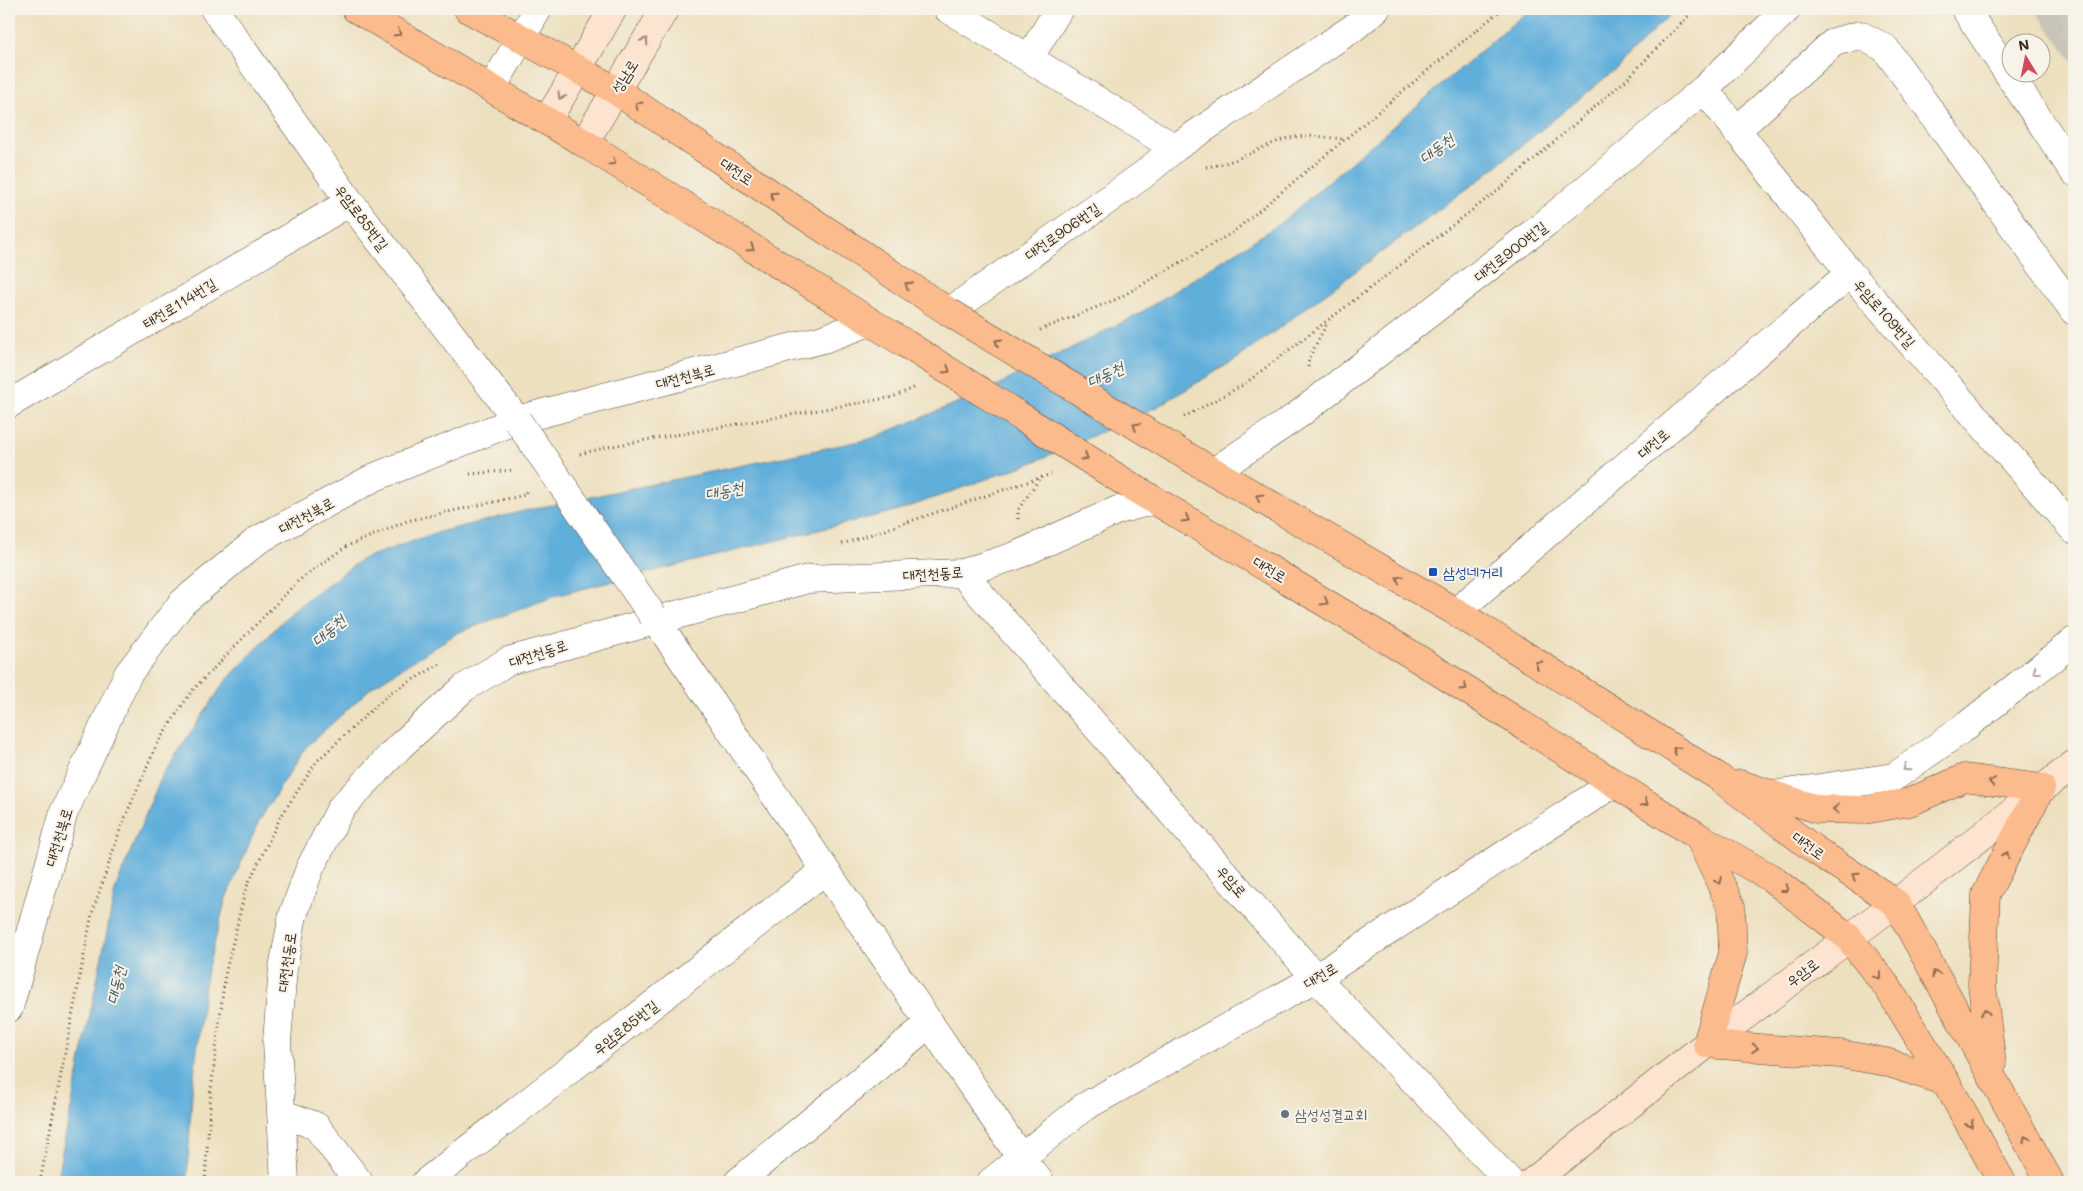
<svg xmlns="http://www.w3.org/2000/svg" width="2083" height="1191" font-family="Mali,'Poor Story',sans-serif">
<rect width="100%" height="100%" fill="#f7f3e8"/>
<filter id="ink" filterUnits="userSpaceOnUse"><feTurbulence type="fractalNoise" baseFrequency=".02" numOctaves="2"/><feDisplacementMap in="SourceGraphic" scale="10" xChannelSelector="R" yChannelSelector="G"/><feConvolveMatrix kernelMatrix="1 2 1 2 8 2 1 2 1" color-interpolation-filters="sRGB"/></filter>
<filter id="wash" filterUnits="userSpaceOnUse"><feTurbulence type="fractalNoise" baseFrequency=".0096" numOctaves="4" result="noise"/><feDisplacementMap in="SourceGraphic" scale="20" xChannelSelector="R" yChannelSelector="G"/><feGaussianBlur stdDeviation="1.12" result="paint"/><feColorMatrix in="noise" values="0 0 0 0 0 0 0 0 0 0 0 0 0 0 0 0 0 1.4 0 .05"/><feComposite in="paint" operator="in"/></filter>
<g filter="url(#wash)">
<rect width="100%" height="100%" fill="#ede0bf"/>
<path fill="#c8c4b8" d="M2034,9H2074V63Z"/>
<path fill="#61afdb" stroke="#4e6c7c" d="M1530,9H1675L1616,69L1483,177L1240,357L1157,407L1034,462L903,509L558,595L457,633L372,687L305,748L259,821L226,898L206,975L192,1091L187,1182H56L116,887L162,775L224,683L293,610L362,559L435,533L532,509L870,439L986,391L1137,315L1278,225Z"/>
</g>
<g filter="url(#ink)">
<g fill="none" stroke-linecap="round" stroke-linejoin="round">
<g stroke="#564536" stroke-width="29">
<path id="minor" d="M214,9L350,202L517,420
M948,9L1175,148
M1965,9L2074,172
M1029,58L1059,9
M492,88L538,9
M1704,89L1850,273L2074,530
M1736,131L1834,42L1860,35L1885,48L2074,311
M949,312L1143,175L1175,148L1353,28L1376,9
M9,404L350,202
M1215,471L1298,415L1547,222L1704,89L1787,9
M962,573L1316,978L1510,1182
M1456,612L1850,273
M653,616L1021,1158L1040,1182
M1773,795L1894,777L1961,730L2074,641
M9,1008L64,812L128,674L182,603L258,540L375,477L517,420L823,339L870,322
M281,1113L316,1126L359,1182
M285,1182L277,1041L283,968L293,915L310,868L341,808L400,746L464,688L508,661L808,579L962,573L1015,556L1118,510L1155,500
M426,1182L824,871
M738,1182L930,1023
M991,1182L1084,1107L1316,978L1614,783"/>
</g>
<g stroke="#564536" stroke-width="29">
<path id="secondary" d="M547,121L613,9
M584,143L665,9
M1532,1182L1707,1044L1896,903L2074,764"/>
</g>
<g stroke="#564536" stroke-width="29">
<path id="primary" d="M356,9L584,143L906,344
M468,9L615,90L949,312
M1178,451L1456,612L1717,776L1815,850L1896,903L2050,1182
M1129,485L1409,653L1699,837L1771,878L1848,937L1888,988L1946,1082L2002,1182
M1740,784L1817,809L1864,810L1910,802L1964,778L2041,788L1986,894L1982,985L1992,1064
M1699,837L1731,906L1733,953L1707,1044L1840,1054L1886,1062L1946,1082"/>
</g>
<path stroke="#564536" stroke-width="3" stroke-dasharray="1 4" stroke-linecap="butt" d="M1206,167C1236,163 1252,151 1279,141C1300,133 1322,137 1344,139
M1040,330L1117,299L1232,233L1502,9
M1308,367L1309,358L1326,325
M1184,417L1243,385L1496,192L1627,79L1695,9
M580,454L612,446L893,397L916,387
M470,474L514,470
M1018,519V510L1039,479
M842,544L1051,474
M40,1182L92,914L121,827L157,744L191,692L298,581L345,547L407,521L525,495L526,491
M205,1182L211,1090L225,975L246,888L280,818L317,761L390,693L440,664"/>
<use href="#minor" stroke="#fff" stroke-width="28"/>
<use href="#secondary" stroke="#fde4d1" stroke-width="28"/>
<use href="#primary" stroke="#fbbb8d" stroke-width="28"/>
<g stroke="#564536" stroke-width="29" stroke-linecap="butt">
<path id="minor-bridge" d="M517,420L653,616"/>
</g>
<g stroke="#564536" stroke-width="29" stroke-linecap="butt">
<path id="primary-bridge" d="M949,312L1178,451
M906,344L1129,485"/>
</g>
<use href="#minor-bridge" stroke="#fff" stroke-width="28"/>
<use href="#primary-bridge" stroke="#fbbb8d" stroke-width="28"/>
</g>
<defs><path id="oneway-chevron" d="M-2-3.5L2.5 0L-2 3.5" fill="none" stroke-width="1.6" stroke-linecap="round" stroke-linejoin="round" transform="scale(1.25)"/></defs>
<g stroke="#916b50">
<use href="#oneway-chevron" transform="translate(398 33) rotate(30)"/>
<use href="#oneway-chevron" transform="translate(638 105) rotate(-146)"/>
<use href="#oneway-chevron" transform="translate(613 162) rotate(32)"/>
<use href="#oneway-chevron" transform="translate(773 195) rotate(-146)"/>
<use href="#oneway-chevron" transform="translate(751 248) rotate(32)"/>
<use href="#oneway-chevron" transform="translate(908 285) rotate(-146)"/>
<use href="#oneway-chevron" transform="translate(998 342) rotate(-149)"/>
<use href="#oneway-chevron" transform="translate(947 370) rotate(32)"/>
<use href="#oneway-chevron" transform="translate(1136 426) rotate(-149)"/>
<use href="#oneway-chevron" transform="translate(1085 457) rotate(32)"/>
<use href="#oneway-chevron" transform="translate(1259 497) rotate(-150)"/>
<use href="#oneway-chevron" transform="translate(1186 519) rotate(31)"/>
<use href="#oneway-chevron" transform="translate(1399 579) rotate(-150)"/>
<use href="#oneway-chevron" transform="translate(1325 602) rotate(31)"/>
<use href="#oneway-chevron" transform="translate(1538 664) rotate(-148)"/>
<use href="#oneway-chevron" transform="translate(1464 687) rotate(32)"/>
<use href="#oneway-chevron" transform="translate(1676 750) rotate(-148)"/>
<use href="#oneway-chevron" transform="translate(1992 782) rotate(-172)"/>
<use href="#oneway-chevron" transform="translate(1645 803) rotate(32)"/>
<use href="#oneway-chevron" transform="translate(1836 809) rotate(-179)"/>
<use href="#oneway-chevron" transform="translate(2006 855) rotate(-62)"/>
<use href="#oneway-chevron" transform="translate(1855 876) rotate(-147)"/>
<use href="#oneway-chevron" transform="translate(1719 881) rotate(65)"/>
<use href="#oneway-chevron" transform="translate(1785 889) rotate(37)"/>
<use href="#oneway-chevron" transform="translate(1935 974) rotate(-119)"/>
<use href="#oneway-chevron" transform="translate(1878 976) rotate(53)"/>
<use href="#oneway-chevron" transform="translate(1985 1012) rotate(-97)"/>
<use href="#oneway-chevron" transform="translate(1755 1048) rotate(4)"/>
<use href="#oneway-chevron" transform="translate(1970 1124) rotate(61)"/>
<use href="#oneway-chevron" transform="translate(2026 1139) rotate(-118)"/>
</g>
<g stroke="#9c8778">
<use href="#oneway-chevron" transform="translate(645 41) rotate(-58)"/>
<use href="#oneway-chevron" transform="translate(561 96) rotate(120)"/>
</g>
<g stroke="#a79f9a">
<use href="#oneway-chevron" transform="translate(2036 671) rotate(142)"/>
<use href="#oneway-chevron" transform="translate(1906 768) rotate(145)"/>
</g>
</g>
<rect fill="#1a4fb4" stroke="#f7f3e8" stroke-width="2" x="1428" y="567" width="10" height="10" rx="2.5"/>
<circle fill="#6b7280" stroke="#f7f3e8" stroke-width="2" cx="1285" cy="1114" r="5"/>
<g text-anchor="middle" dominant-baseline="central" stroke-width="4" stroke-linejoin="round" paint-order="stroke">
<g font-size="15" fill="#3b2a1e" stroke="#f7f3e8">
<text transform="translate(624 76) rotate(-58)">성남로</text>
<text transform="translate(737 171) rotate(34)">대전로</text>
<text transform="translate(362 217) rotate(53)">우암로85번길</text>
<text transform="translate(1062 231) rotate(-35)">대전로906번길</text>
<text transform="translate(1510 251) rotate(-38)">대전로900번길</text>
<text transform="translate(179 303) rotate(-31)">태전로114번길</text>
<text transform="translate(1885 313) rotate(49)">우암로109번길</text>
<text transform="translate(685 376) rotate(-15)">대전천북로</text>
<text transform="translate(1653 443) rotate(-41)">대전로</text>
<text transform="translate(306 515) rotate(-28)">대전천북로</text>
<text transform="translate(1270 569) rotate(31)">대전로</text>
<text transform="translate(933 573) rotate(-4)">대전천동로</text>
<text transform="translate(538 653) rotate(-18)">대전천동로</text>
<text transform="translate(58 837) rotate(-73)">대전천북로</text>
<text transform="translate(1809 845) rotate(36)">대전로</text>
<text transform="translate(1232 881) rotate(49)">우암로</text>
<text transform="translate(286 962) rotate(-82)">대전천동로</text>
<text transform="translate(1802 972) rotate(-37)">우암로</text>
<text transform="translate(1320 975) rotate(-31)">대전로</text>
<text transform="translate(625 1027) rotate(-38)">우암로85번길</text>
</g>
<g font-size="15" fill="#164399" stroke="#f7f3e8" text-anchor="start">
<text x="1443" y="572">삼성네거리</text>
</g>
<g font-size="15" fill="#5b616d" stroke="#f7f3e8" text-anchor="start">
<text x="1295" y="1114">삼성성결교회</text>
</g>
<g font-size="16" font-style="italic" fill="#485960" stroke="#f7f3e8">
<text transform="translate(1436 148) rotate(-36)">대동천</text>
<text transform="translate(1105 374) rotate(-25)">대동천</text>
<text transform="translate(724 490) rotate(-11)">대동천</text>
<text transform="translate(328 630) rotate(-40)">대동천</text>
<text transform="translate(115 985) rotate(-77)">대동천</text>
</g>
</g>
<rect width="2083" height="1191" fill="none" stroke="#f7f3e8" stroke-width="30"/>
<g transform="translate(2026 58) rotate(350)"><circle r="24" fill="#f7f3e8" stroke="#aca397"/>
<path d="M0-4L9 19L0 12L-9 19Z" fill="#d1495b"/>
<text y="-8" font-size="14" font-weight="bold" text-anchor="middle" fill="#3b2a1e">N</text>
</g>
</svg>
